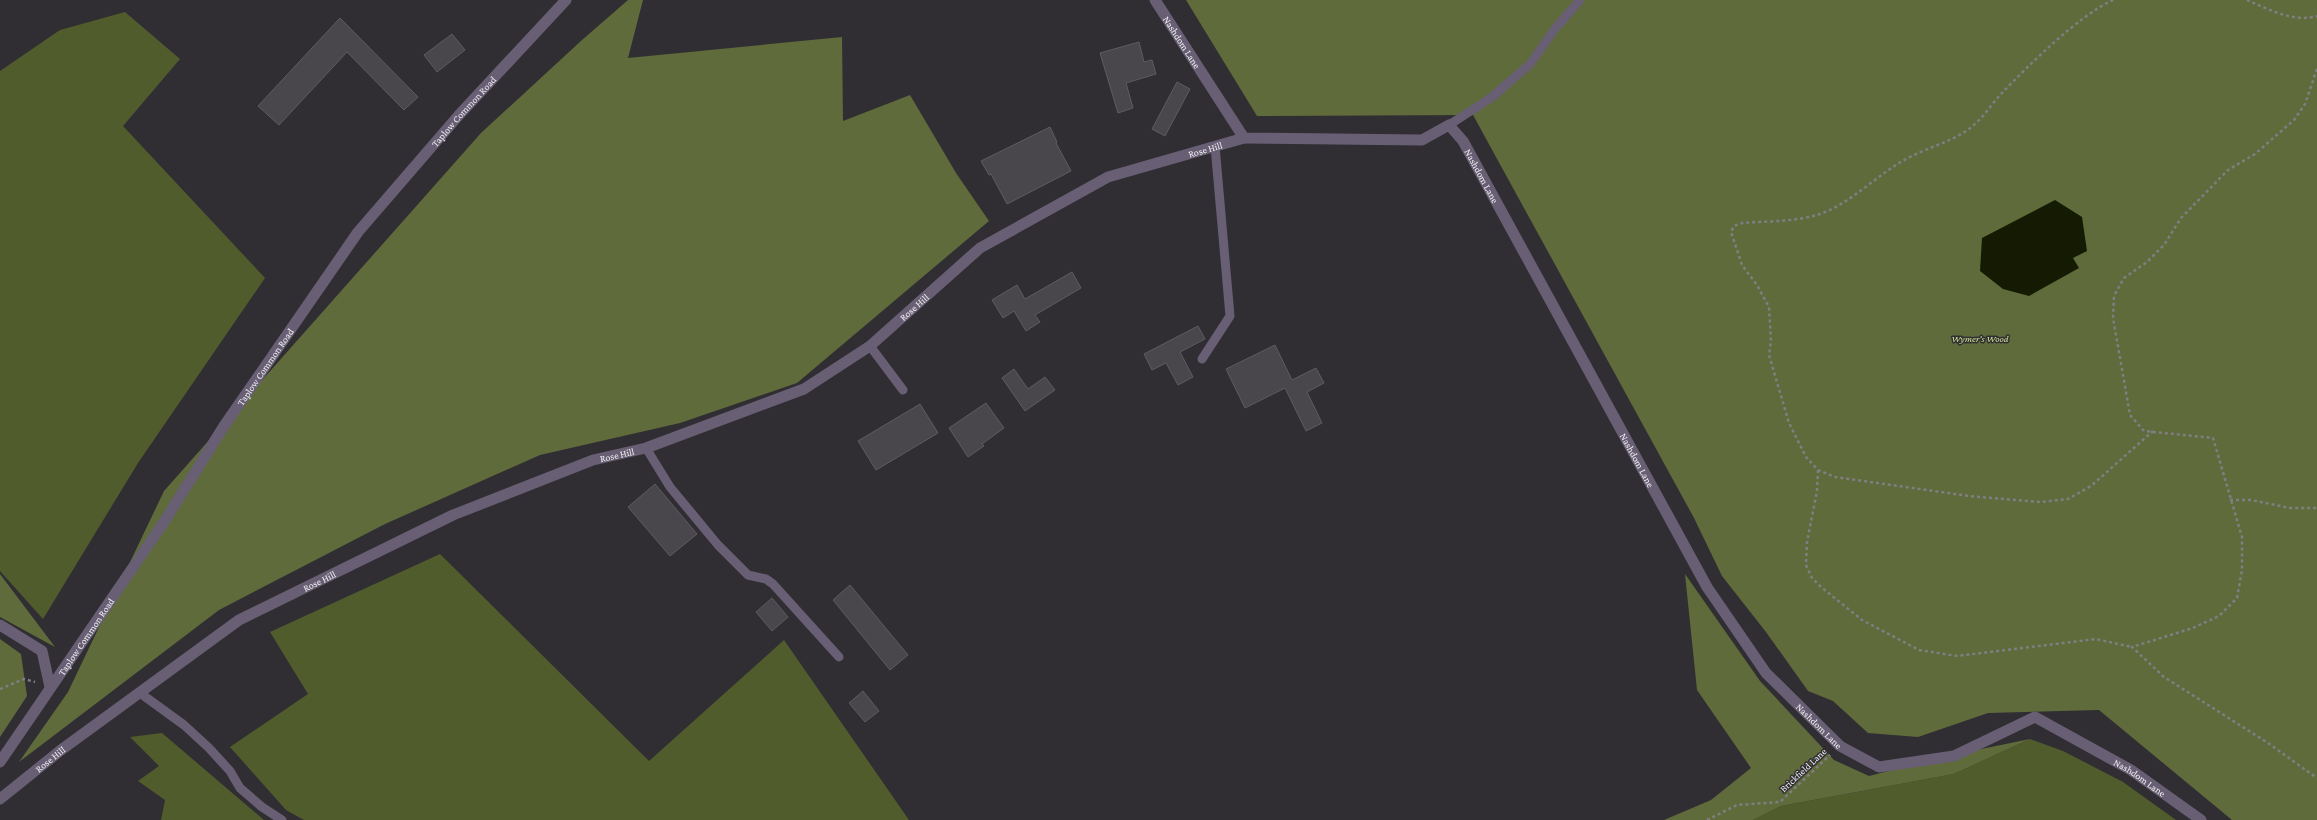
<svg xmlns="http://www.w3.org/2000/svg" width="2317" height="820" font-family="'Crimson Pro',serif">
<rect width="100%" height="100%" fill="#302e33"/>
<path fill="#515c2d" d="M125,12L180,59L123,126L265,278L138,463L43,619L0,571V71L60,30Z
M440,554L649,761L784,640L909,820H304L286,810L230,747L308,694L270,632Z
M162,733L264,820H161L165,800L138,781L159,766L130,737Z
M2030,739L2063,751L2123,782L2176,820H1753L1781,806L1954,774Z"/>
<path fill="#5f6b3a" d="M628,0H643L628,58L842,37L843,121L910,95L956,173L989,221L797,383L680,423L540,455L385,524L219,610L19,762L68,692L164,491L481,133L582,40Z
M1186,0H2317V820H2232L2099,710L1988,713L1918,737L1868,733L1833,701L1808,691L1766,632L1722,576L1694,518L1473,115L1257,116Z
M0,574L55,647L0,617Z
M1685,574L1760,681L1834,760L1869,776L1952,755L2030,739L1954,774L1781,806L1753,820H1664L1711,800L1751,768L1697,690Z
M0,639L21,654L27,696L0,737Z"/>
<path fill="#151b03" d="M2055,200L2082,217L2087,251L2073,258L2079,268L2029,296L2003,289L1980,271L1982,238Z"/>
<path fill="#49474c" stroke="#5e5b61" d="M340,18L418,97L404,110L347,52L279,125L258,106Z
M452,34L465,50L437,72L424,55Z
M1139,42L1144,62L1152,60L1156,74L1126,83L1133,108L1118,113L1100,53Z
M1177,82L1190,89L1165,136L1152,129Z
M1050,127L1057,142L1056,143L1071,171L1007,204L991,174L989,175L981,161Z
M1072,272L1081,288L1035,315L1040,322L1026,331L1014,311L1003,318L992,300L1017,285L1025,299Z
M1198,326L1205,339L1180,352L1193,377L1178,385L1166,363L1152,370L1144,354Z
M1275,345L1292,380L1316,368L1324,383L1307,392L1322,423L1306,431L1285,388L1245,408L1226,369Z
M1014,369L1028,389L1045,377L1055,390L1025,411L1002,378Z
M986,403L1004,428L982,444L984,446L968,457L949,428Z
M920,404L938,433L876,470L858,441Z
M655,484L697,534L670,556L628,507Z
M850,585L908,655L890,670L833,600Z
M772,598L788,617L772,631L756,612Z
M863,691L879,711L865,722L849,703Z"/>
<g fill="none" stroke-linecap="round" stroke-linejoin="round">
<path stroke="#807e82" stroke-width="2.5" stroke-dasharray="3 3" stroke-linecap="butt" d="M2113,0C2078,16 2029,65 2002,93C1993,102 1986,114 1976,123C1958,140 1934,145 1912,156C1880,171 1854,202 1820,214C1796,222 1767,221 1742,223L1734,226L1731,232L1742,265L1757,285L1769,307L1771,341L1769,355L1789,423L1806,457L1818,470L1835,477L1969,496L2041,502L2068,499L2091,486L2153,431
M2247,0C2268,9 2294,23 2317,16
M2317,69L2305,104L2294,120L2255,154L2228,170L2181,218L2164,245L2147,262L2124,278L2114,296L2113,318L2130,415L2144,431L2213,438L2242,537V570L2237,598L2219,616L2193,628L2132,647L2164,677L2268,743L2317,778
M1818,470L1817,491L1807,542L1806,565L1812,578L1821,587L1862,620L1919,650L1957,656L2096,639L2132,647
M2230,500H2251L2290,508H2317
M0,689L24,679L35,682
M1707,820L1737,805L1780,802L1830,755"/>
<path stroke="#685f74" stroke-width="9" d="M1449,125L1492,97L1531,63L1554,30L1580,0
M870,346L903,390
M1202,359L1230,316L1215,146
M646,448L670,487L718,545L748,575L766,579L773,584L839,657
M140,693L184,725L209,748L230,771L240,788L262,807L282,820"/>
<g stroke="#685f74" stroke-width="11">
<path id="s1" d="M1155,0L1244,138L1422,140L1449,125L1463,141L1707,587L1766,673L1840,746L1879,767L1954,756L2035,717L2131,770L2201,820"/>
<path d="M0,625L42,651L50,687"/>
<path id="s2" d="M0,799L61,750L239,620L453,515L593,460L646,448L804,389L870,346L980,248L1108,177L1244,138"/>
</g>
<path stroke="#685f74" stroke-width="11" id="s3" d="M0,762L164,522L224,426L358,232L459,115L566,0"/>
</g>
<g text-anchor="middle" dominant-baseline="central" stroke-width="3" stroke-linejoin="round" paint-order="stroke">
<g font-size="10" fill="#f0eff2" stroke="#302e33">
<text stroke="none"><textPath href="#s1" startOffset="50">Nashdom Lane</textPath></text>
<text stroke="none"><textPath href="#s3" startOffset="800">Taplow Common Road</textPath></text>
<text stroke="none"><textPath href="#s2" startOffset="1384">Rose Hill</textPath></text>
<text stroke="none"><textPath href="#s1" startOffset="434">Nashdom Lane</textPath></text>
<text stroke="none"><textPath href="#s2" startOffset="1048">Rose Hill</textPath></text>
<text stroke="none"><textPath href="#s3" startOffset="476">Taplow Common Road</textPath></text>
<text stroke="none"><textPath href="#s2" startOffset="712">Rose Hill</textPath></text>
<text stroke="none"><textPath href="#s1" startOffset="758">Nashdom Lane</textPath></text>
<text stroke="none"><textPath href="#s2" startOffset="388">Rose Hill</textPath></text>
<text stroke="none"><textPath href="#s3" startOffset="152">Taplow Common Road</textPath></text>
<text stroke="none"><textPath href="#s1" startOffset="1082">Nashdom Lane</textPath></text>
<text stroke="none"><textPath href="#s2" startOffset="64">Rose Hill</textPath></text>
<text transform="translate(1803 770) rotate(-43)">Brickfield Lane</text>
<text stroke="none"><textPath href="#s1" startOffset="1442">Nashdom Lane</textPath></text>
</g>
<g font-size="10" font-style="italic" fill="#cee294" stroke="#302e33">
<text x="1980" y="338">Wymer's Wood</text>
</g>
</g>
</svg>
